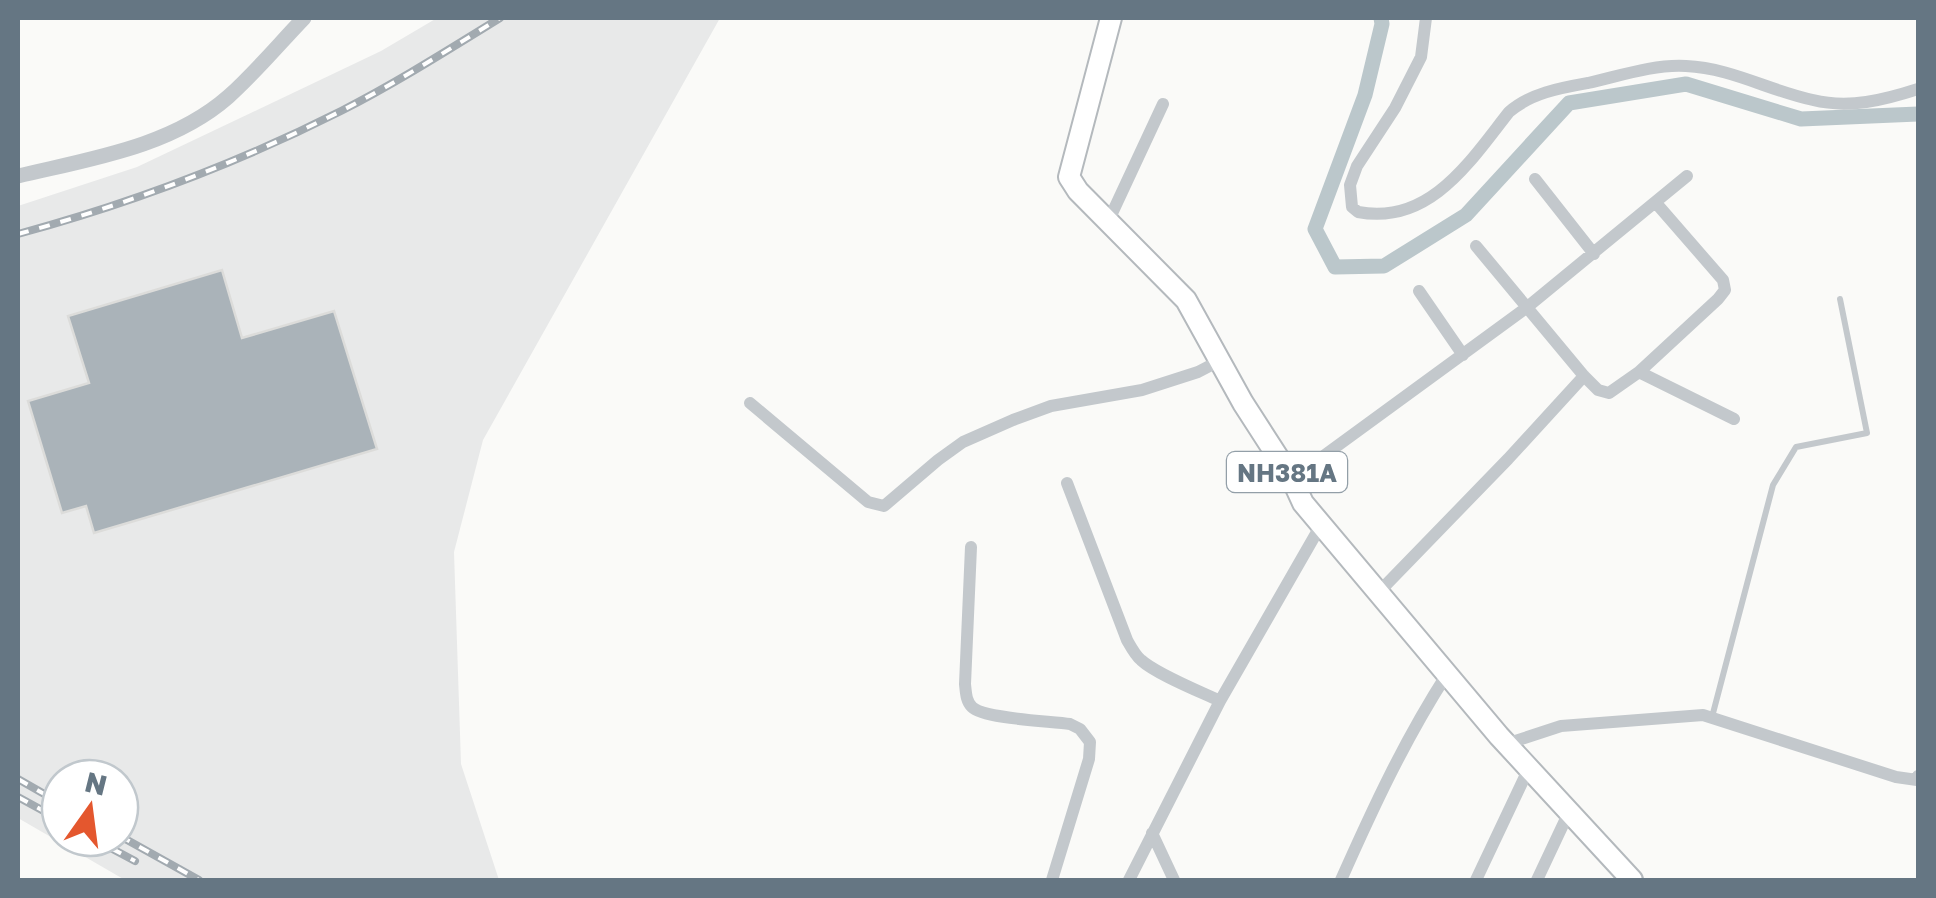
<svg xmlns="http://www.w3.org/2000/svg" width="1936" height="898" font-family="'Golos Text',sans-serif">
<rect width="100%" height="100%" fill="#fafaf8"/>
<path fill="#e8e9e9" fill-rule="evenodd" d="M437,18H720L483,440L454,552L461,764L499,880H125L18,818V206L137,167L381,51ZM60,778H120V838H60Z"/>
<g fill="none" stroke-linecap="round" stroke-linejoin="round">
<path stroke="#bbc7cb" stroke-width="15" d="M1381,18L1382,24L1365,95L1315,229L1335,267L1384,266L1466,215L1569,103L1686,84L1801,119L1918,114"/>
</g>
<path fill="#aab3b9" stroke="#dcdcda" stroke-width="2.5" d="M222,270L242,338L334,311L377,449L94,533L86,506L62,513L28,401L89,383L68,316Z"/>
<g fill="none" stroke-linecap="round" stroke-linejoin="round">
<g stroke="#b4b9bd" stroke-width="24">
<path id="trunk" d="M1111,18L1069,177L1078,191L1186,300L1243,403L1292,479L1303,503L1499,736L1632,880"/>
</g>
<path stroke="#c3c8cc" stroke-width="6" d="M1712,717L1773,485L1796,447L1867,433L1840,299"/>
<path stroke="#c3c8cc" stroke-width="12" d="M1426,18L1421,57L1395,108L1357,166L1350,185L1352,207L1358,212C1430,226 1471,160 1509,112C1531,93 1560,88 1588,83C1619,76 1654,64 1686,66C1731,68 1770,91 1813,100C1849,109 1884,100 1918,89
M1535,179L1594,254
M1108,222L1163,104
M1476,246L1584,376L1598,390L1609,393L1639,372L1718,299L1725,290L1723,280L1656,203
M1419,291L1463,355
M1639,372L1734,419
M750,403L868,502L884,506L938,460L963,442L1013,420L1051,406L1142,390L1198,372L1221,360
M1292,479L1526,308L1687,176
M1067,483L1127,640C1131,647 1135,655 1141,660C1156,674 1201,692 1220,701
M971,547L965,684C966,693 966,701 972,707C984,719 1050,721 1070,724L1080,729L1090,742L1089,759L1052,880
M1378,593L1508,459L1584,376
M1506,744L1561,726L1703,715L1896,777L1917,780L1918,776
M1152,833L1174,880
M1129,880L1220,701L1321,525
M1341,880C1373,808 1404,741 1447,674
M1476,880L1529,768
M1537,880L1569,812"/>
<path stroke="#c3c8cc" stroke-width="15" d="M18,176C89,159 171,147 228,97C255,73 279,44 304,18"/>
<use href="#trunk" stroke="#fff" stroke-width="20"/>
<g stroke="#a2aab0" stroke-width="8">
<path id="rail" d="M18,234C129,204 238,163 341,111C396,83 448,50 500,18
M18,779L60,803
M18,797L60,820
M120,836L199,880
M92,838L135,861"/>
</g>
<use href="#rail" stroke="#fff" stroke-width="4" stroke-dasharray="11" stroke-linecap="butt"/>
</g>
<g text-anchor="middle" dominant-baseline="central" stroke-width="10" stroke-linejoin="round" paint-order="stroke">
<rect fill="#fff" stroke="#939fa8" stroke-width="2.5" x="1227" y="452" width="120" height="40" rx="8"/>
<g font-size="25" font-weight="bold" fill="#657683">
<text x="1287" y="472">NH381A</text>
</g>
</g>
<rect width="1936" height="898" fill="none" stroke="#657683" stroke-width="40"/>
<g transform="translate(90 808) rotate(14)"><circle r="48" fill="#ffffff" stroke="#c1c8cd" stroke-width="2.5"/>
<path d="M0-8L18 38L0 25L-18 38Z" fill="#e4572e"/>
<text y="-15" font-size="28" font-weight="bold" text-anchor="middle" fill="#657683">N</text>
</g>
</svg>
